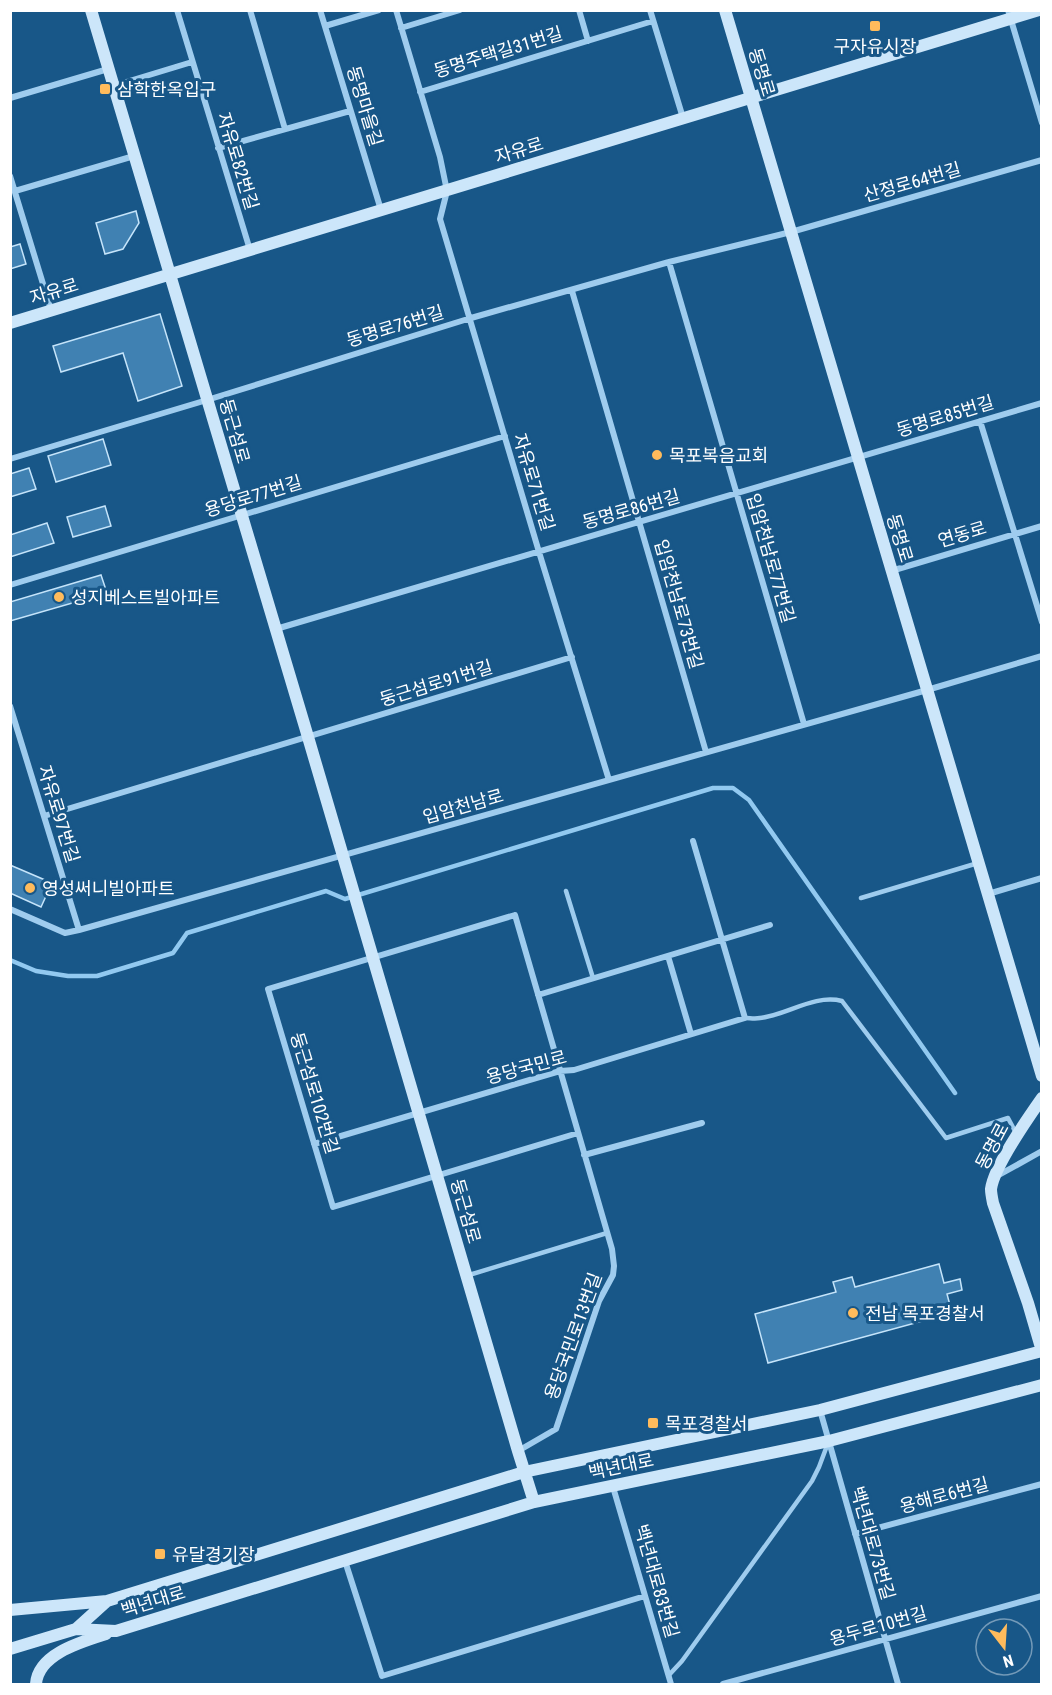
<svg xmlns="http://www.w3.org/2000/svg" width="1052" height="1695" font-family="'Roboto Condensed','Noto Sans KR',sans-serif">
<rect width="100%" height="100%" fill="#185788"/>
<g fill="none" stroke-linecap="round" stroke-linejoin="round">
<path stroke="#92c9f0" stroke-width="4.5" d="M10,960L36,971L68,976H97L173,953L187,933L326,891L345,899L713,788H733L749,800L955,1093"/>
</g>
<path fill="#4081b2" stroke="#c5e4fa" stroke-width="1.5" d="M136,211L139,223L123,249L105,254L96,223Z
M20,244L26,264L10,269V247Z
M160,314L182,386L138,401L123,353L61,372L53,346Z
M103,439L111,465L56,482L48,456Z
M29,468L36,489L10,497V474Z
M105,506L111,526L73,537L67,517Z
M47,523L54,543L10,557V535Z
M101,575L107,593L10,621V602Z
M10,865L52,883L41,907L10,893Z
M939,1264L944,1283L960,1279L962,1290L947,1294L952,1313L768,1363L755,1314L836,1292L833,1282L852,1277L855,1287Z"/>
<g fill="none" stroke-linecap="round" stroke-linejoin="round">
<path stroke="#9fccee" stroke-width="4.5" d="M566,891L593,978
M861,898L978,863
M745,1018C750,1018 755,1019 760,1018C787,1015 814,994 842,1001L946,1138L1008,1118L1016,1133
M469,1275L607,1233
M669,1675L682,1661L812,1481L819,1467L828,1443"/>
<path stroke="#9fccee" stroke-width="6" d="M177,10L250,250
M250,10L285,129
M320,10L381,210
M396,10L440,157L447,191L440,219L539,552L609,780
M579,10L588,41
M650,10L683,118
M1008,10L1042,123
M325,26L379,10
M401,28L460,10
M113,86L192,62
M420,92L653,21
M10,98L108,69
M218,148L350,111
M10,176L51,310
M15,191L134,156
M669,262L804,724
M572,291L706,752
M980,421L1042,622
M10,459L207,400L471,318L669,262L791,232L1042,160
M891,571L1042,526
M10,585L505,436
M276,629L1042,403
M10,706L79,930
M44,816L572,657
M988,894L1042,878
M10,909L65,933L79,930L927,690L1042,656
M668,956L691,1034
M538,995L770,925
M314,1144L560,1071L574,1070L745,1018L693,841
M584,1155L702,1123
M997,1176L1042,1151
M820,1410L898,1684
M518,1451L556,1429L599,1301L613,1275L614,1266L612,1249L515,915L268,989L333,1207L578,1133
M613,1487L671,1684
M855,1534L1042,1484
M345,1561L382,1676L645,1596
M723,1684L1042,1596"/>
<path stroke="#cce6fa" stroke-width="12" d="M91,10L308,737L518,1451L534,1502
M725,10L1042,1076
M10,323L1039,10
M1042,1098C1028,1118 994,1166 991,1189C991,1193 992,1198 993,1203L1028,1303L1042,1351
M10,1610L107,1601
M76,1629L107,1601L524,1472L820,1410L1042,1351
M10,1649L76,1629L116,1631L534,1502L829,1441L1042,1385
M36,1684C38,1654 81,1642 106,1634"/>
</g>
<g fill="#ffbb5c" stroke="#185788" stroke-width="2">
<rect x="869" y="20" width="12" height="12" rx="3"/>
<rect x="99" y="83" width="12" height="12" rx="3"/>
<circle cx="657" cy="455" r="6"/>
<circle cx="59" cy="597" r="6"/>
<circle cx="30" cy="888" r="6"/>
<circle cx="853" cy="1313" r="6"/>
<rect x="647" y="1417" width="12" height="12" rx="3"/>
<rect x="154" y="1548" width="12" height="12" rx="3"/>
</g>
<g text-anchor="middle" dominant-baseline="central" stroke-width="6" stroke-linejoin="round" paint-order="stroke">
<g font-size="18" fill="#fff" stroke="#185788" text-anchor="start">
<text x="875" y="46" text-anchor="middle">구자유시장</text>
<text x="117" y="89">삼학한옥입구</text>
<text x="669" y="455">목포복음교회</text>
<text x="71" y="597">성지베스트빌아파트</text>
<text x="42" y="888">영성써니빌아파트</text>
<text x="865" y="1313">전남 목포경찰서</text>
<text x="665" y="1423">목포경찰서</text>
<text x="172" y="1554">유달경기장</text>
</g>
<g font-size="18" fill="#fff" stroke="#185788">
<text transform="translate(498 52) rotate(-17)">동명주택길31번길</text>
<text transform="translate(762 72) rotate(73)">동명로</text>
<text transform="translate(365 106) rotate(73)">동명마을길</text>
<text transform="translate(519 150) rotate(-17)">자유로</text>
<text transform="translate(238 161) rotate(73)">자유로82번길</text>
<text transform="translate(912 182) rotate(-16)">산정로64번길</text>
<text transform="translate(54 291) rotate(-17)">자유로</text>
<text transform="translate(395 326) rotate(-17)">동명로76번길</text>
<text transform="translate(945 416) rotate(-17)">동명로85번길</text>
<text transform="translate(235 431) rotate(74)">둥근섬로</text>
<text transform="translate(534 482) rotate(73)">자유로71번길</text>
<text transform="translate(253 496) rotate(-17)">용당로77번길</text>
<text transform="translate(631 509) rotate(-16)">동명로86번길</text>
<text transform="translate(962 534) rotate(-17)">연동로</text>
<text transform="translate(900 538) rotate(73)">동명로</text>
<text transform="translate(771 558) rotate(74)">입암천남로77번길</text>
<text transform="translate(679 604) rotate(74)">입암천남로73번길</text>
<text transform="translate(436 683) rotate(-17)">둥근섬로91번길</text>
<text transform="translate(463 806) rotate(-16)">입암천남로</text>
<text transform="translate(59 814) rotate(73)">자유로97번길</text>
<text transform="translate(526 1067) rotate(-15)">용당국민로</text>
<text transform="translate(315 1093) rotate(73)">둥근섬로102번길</text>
<text transform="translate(992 1146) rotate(-62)">동명로</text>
<text transform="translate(466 1211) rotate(74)">둥근섬로</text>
<text transform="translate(573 1336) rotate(-70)">용당국민로13번길</text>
<text transform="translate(621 1466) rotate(-12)">백년대로</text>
<text transform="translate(944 1495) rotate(-15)">용해로6번길</text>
<text transform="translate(873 1543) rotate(74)">백년대로73번길</text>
<text transform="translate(657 1581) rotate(74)">백년대로83번길</text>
<text transform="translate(153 1601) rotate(-17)">백년대로</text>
<text transform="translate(878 1626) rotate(-16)">용두로10번길</text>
</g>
</g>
<rect width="1052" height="1695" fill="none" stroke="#ffffff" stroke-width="24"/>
<g transform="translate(1004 1647) rotate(163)"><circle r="28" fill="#185788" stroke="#749ab8" stroke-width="1.5"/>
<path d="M0-4.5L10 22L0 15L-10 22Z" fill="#ffbb5c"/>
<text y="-9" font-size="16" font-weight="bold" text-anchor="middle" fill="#ffffff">N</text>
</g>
</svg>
